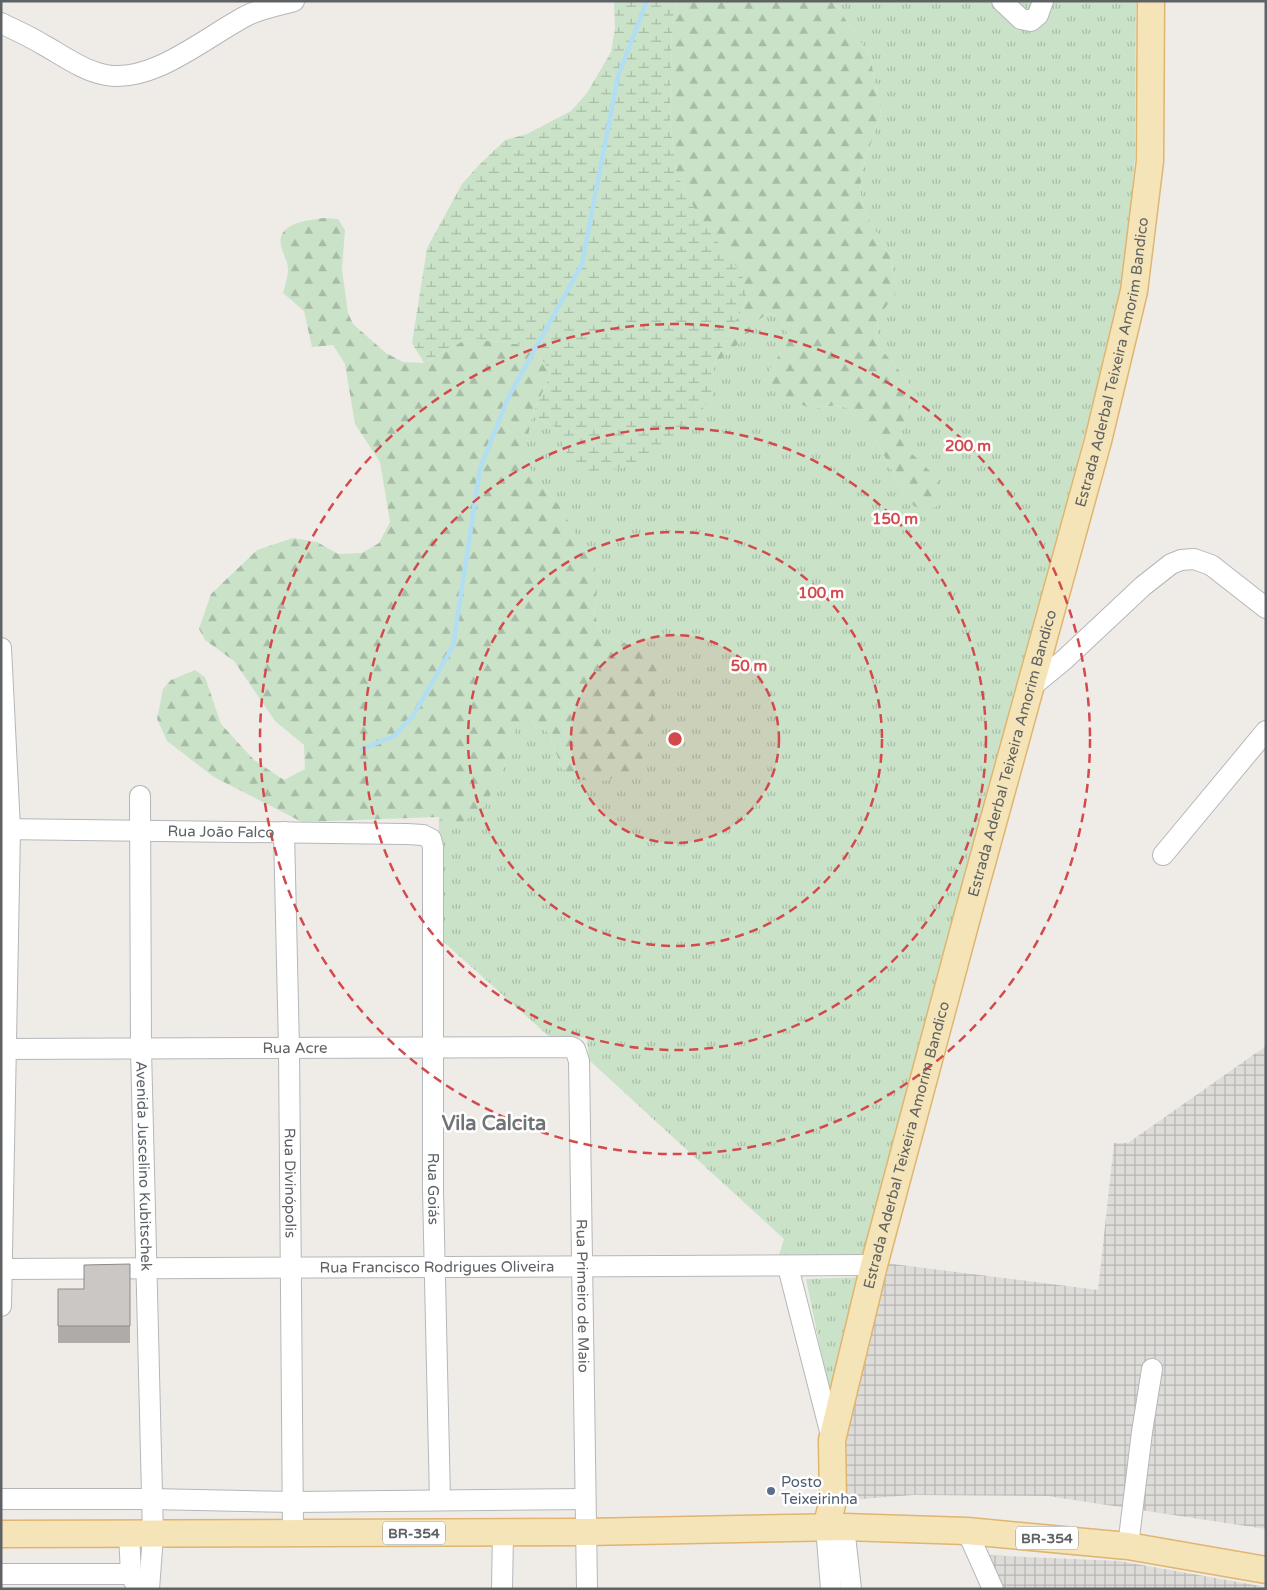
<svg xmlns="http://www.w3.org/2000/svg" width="1267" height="1590" font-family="'Varela Round',sans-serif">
<defs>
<pattern id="industrial-grid" width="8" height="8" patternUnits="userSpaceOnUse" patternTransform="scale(1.25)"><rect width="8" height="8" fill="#dedcd9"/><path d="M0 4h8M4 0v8" fill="none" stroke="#b7b6b4"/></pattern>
<pattern id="grass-tufts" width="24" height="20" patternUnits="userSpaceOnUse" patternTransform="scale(1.25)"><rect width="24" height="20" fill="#cae3c8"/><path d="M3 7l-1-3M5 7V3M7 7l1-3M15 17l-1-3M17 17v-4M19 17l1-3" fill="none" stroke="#a7bba6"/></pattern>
<pattern id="forest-firs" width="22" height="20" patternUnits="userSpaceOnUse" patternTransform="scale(1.25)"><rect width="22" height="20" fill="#cae3c8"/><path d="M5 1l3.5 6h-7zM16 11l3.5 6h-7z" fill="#a7bba6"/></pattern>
<pattern id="wetland-marsh" width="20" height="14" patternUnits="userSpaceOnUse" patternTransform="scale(1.25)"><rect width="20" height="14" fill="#cae3c8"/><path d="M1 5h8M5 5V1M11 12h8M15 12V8" fill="none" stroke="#a7bba6"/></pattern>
</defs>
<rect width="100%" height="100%" fill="#efece8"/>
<path fill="url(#industrial-grid)" d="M1266,1046V1529L1047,1496L913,1495L838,1501L839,1431L885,1263L1098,1290L1114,1143H1128Z
M983,1555L1119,1561L1255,1585L1266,1587V1589H999Z"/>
<path fill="url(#grass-tufts)" d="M833,1H1136L1135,157L1124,286L866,1258H778L784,1239L589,1060L587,1037L553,1040L437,936L439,817L501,776L518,721H530L549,733L562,769L658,656L602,635L594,613L598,583L561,508L522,460L532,416L555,427L575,470L715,391L713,366L744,339L759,320L768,313L779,317L790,338L769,371L812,409L836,405L847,408L878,444L906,497L933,474L906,448L900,436L912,392L907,380L876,343L878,318L894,294L895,282L891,258L866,214L860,192L862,169L881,114L870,56Z
M863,1277L833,1410L806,1279Z"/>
<path fill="url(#forest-firs)" d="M676,1H833L870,56L881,114L862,169L860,192L866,214L891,258L895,282V294L878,318L876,343L907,380L912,392L900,436L906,448L933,474L940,484L941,496L936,507L924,511L914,506L906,497L878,444L847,408L836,405L812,409L779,395L772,385L769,371L790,338L779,317L768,313L759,320L744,339L713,366L747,299L699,218L676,172L670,120L672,26Z
M325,218L338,219L345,230L342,269L348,313L353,324L386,353L403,362L424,363L468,338L517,344L538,354L551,373L532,416L523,460L561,508L595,571L598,583L594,613L602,635L658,655L652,736L639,768L605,781L582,780L562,769L549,733L530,721L518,722L501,776L483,808L453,829L439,817L302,822L214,777L167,741L157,719L163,689L171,680L195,670L205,677L221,724L254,760L284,780L305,769L304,745L275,721L234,661L205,640L199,629L211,594L257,550L293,538L317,542L338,554L362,553L379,543L390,522L380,462L355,424L345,364L333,345L312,347L304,311L283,293C285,285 288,277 288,269C288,262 283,254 281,246C276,222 310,220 325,218Z"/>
<path fill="url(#wetland-marsh)" d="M614,1H676L672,26L670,120L676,172L699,218L742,274L747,299L713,366L715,391L687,433L646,462L598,474L574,470L555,427L532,416L551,373L538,354L517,344L468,338L424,363L412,343L427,248L462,184L478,166L505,140L527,134L571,111L587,93L611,52L615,28Z"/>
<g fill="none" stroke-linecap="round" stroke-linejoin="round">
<path stroke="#b2def4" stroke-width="4.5" d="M362,749L394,736L413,716L453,646L480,469L508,398L582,264L618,76L647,1"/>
<g stroke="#b4b7ba" stroke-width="22">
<g id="minor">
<path d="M1002,1L1021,19L1031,21L1038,15L1043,1"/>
<path d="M1,23C15,30 29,36 42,44C62,55 83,71 106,75C154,84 209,34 250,14C264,8 279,5 294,1"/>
<path d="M1,648L10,829L1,1306"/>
<path d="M1031,687L1064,660L1143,586L1171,564L1181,560L1194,559L1211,565L1266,608"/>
<path id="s1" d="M140,796L141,1049L153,1535L149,1589"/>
<path id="s2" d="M1,829L407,834L423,835L431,839L433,847V1191L440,1500"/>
<path id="s3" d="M284,832L289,1048L293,1534"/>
<path d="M1163,855L1266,731"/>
<path id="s4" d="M1,1049L571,1047L575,1049L579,1061L587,1589"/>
<path d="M788,1267L832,1439"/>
<path id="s5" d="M1,1269L874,1265"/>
<path d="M1,1499H151L294,1502L585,1499"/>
<path d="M826,1527L831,1589"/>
<path d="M844,1527L851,1589"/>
<path d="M967,1531L993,1589"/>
<path d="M129,1534L131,1574L136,1586"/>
<path d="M1128,1546L1142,1432L1152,1369"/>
<path d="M1,1574H131"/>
<path d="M502,1589L503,1533"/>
</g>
</g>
<g stroke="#dfb570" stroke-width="29">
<g id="major">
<path id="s6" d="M826,1527L833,1501L832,1440L874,1265L969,910L1098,441L1134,291L1150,161L1151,1"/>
<path d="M1,1534L586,1532L844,1527L967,1531L1128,1546L1266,1570"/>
</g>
</g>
<use href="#minor" stroke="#fff" stroke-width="20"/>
<use href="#major" stroke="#f5e4b7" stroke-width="26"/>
</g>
<path fill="#aeaba9" d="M58,1289L130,1326V1343H58Z"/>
<path fill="#cac7c4" stroke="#8d8b89" d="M130,1264V1326H58V1289H84V1265Z"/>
<circle cx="675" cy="739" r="104" fill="#d3494c" fill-opacity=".12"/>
<g fill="none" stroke="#d3494c" stroke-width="2.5" stroke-dasharray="9 6">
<circle cx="675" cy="739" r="104"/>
<circle cx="675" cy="739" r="207"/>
<circle cx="675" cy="739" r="311"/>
<circle cx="675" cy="739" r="415"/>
</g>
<circle fill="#5c6f8a" stroke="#fff" stroke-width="2" cx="771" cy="1491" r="5"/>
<g text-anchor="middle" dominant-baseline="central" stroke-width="5" stroke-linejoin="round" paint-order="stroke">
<g fill="#fff" stroke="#8f9193" stroke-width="1">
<rect x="383" y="1521.5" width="62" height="23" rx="4"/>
<rect x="1016" y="1526.5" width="62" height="23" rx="4"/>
</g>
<g font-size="14" font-weight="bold" fill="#5f6265">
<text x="414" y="1533">BR-354</text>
<text x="1047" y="1538">BR-354</text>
</g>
<g font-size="15" fill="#5f6265" stroke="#fff">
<text stroke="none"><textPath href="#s6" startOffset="1202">Estrada Aderbal Teixeira Amorim Bandico</textPath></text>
<text stroke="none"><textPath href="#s6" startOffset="798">Estrada Aderbal Teixeira Amorim Bandico</textPath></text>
<text stroke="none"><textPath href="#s2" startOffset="220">Rua João Falco</textPath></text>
<text stroke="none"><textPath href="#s4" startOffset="294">Rua Acre</textPath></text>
<text stroke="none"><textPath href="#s6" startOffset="392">Estrada Aderbal Teixeira Amorim Bandico</textPath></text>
<text stroke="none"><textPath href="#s1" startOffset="370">Avenida Juscelino Kubitschek</textPath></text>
<text stroke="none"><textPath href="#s3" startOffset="351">Rua Divinópolis</textPath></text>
<text stroke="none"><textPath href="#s2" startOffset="781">Rua Goiás</textPath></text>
<text stroke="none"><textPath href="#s5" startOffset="436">Rua Francisco Rodrigues Oliveira</textPath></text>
<text stroke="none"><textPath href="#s4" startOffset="822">Rua Primeiro de Maio</textPath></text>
</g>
<g font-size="15" fill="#4e5e75" stroke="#fff" text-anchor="start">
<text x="781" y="1482">Posto<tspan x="781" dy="17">Teixeirinha</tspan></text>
</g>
<g font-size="20" font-weight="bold" fill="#707477" stroke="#fff">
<text x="494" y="1124">Vila Calcita</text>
</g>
</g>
<circle cx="675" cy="739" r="8" fill="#d3494c" stroke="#fff" stroke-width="2.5"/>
<g font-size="15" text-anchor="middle" font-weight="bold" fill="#d3494c" stroke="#fff" stroke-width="5" stroke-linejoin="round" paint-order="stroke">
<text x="968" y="451">200 m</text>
<text x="895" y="524">150 m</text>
<text x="821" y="598">100 m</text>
<text x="749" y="671">50 m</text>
</g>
<rect width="1267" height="1590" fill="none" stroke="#5f6265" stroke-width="5"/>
</svg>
